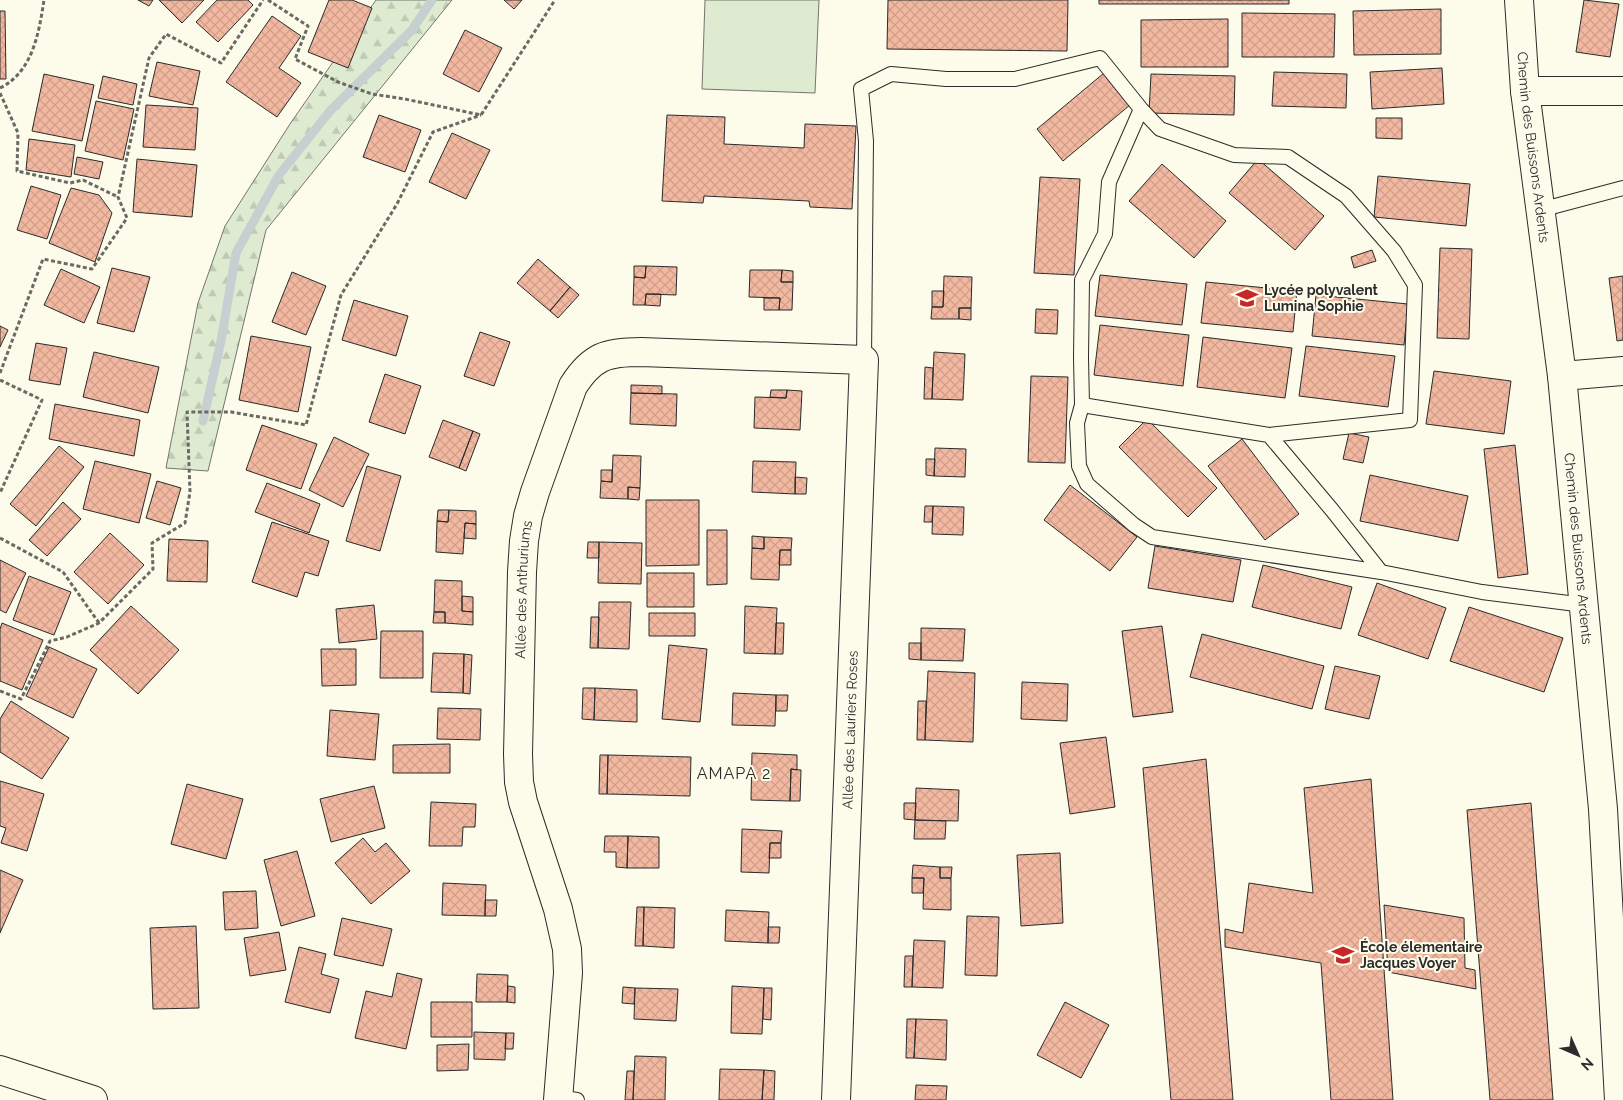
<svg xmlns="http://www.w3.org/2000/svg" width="1623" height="1100" font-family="Raleway,sans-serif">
<defs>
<pattern id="forest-firs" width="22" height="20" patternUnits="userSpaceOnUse" patternTransform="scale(1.25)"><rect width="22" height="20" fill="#deebd1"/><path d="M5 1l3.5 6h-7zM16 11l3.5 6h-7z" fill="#bfcab4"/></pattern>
<pattern id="building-cross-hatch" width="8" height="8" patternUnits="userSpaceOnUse" patternTransform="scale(1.25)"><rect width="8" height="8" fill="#f2b8a0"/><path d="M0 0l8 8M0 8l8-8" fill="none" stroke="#d09e8a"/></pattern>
</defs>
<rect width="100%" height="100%" fill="#fdfbea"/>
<path fill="#deebd1" stroke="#74746e" d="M705,0H819L815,93L702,89Z"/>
<path fill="url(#forest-firs)" stroke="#74746e" d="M376,0H452L266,230L208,471L166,468L198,303L225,226L290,124Z"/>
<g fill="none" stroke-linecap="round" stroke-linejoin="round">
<path stroke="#c7d0d0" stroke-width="9" d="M203,421L221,341L236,253L279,175L330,111L412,30L432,0"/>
</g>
<path fill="url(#building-cross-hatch)" stroke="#2b2b2b" d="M138,0H153L149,6Z
M159,0H204L182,23Z
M217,0H248L253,5L218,42L196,22Z
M329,0H352L372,8L348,68L308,52Z
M504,0H522L514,9Z
M888,0H1068L1067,51L887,49Z
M1099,0H1289V4H1099Z
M1584,0L1619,4L1610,57L1576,52Z
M1441,9V54L1354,55L1353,11Z
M0,11H5L6,79H0Z
M1242,13L1335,14L1334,57H1242Z
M272,16L301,36L279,68L301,83L277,117L226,82Z
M1228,19V67H1141V20Z
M465,30L502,48L479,92L443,74Z
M157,62L200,71L193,105L149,96Z
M1442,68L1444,104L1372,109L1370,72Z
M1274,72L1347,74L1346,108L1272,106Z
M1104,73L1130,105L1063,161L1037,129Z
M44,74L94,85L82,141L32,131Z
M1151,74L1235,76L1234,115L1149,113Z
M103,76L137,84L133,105L98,98Z
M96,101L134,109L123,160L85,151Z
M146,105L198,108L195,150L143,147Z
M379,115L421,130L405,172L363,157Z
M667,115L725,117L724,144L804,148L805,124L856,126L852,209L810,207L809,201L704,196L703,203L662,201Z
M1376,118H1402V139L1376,138Z
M452,133L490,150L466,199L429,182Z
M29,139L75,145L71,177L26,170Z
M77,157L103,162L99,179L74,174Z
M137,159L197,165L192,217L133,212Z
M1258,159L1324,216L1295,250L1229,193Z
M1162,164L1226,221L1194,258L1129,201Z
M1378,176L1470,184L1466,226L1374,217Z
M1040,177L1080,179L1074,275L1034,273Z
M31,186L61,195L47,239L17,230Z
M71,188L99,195L112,213L95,262L49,243Z
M1440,248L1472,249L1469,339L1437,338Z
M1372,250L1376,261L1354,268L1351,257Z
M538,259L570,287L550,311L517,283Z
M634,266H646L645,278L634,277Z
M646,266L677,267L676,295L646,294L645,305H633L634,277L645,278Z
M112,268L150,277L134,332L97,323Z
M61,269L100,287L84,323L44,305Z
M750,270H782L781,282H793L792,310H779L780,298L749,297Z
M782,270L793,271V282H781Z
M292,272L326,286L306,335L272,322Z
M1100,275L1187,284L1182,325L1095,316Z
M944,276L972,277L971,308H959V319H931L932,307H943Z
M1623,276V340L1617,341L1609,278Z
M1206,282L1297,291L1293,332L1201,323Z
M570,287L579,295L558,318L550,311Z
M932,291H944L943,307H932Z
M646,294H661L660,306L645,305Z
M1316,295L1408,304L1404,345L1312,336Z
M764,298H780L779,310H764Z
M354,300L408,316L396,356L342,340Z
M959,308H971V320L959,319Z
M1036,309L1058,310L1057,334L1035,333Z
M1100,325L1189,335L1183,386L1094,375Z
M0,326L8,330L0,347Z
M480,332L510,342L494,386L464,376Z
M251,336L311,347L298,412L239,400Z
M1203,337L1292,348L1285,398L1197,387Z
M36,343L67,348L60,385L29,380Z
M1306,346L1395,356L1388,407L1299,396Z
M94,352L159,367L148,413L83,397Z
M934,352L965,354L963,400L932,399Z
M925,367L933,368L932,399H924Z
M1434,371L1511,381L1504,434L1426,424Z
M385,374L421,386L405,434L369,422Z
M1031,376L1068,377L1065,463L1028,462Z
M631,385L662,386V394L631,393Z
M771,390H787L786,398L770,397Z
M787,390L802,391L800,430L754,428L755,397L786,398Z
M631,393L677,394L676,426L630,424Z
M55,404L140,420L134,456L49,439Z
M1147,419L1217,488L1188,517L1119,447Z
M443,420L473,431L459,468L429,457Z
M262,425L317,444L301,489L246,470Z
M473,431L480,434L466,471L459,468Z
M1349,433L1369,437L1363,463L1343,459Z
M334,437L369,454L343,507L309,490Z
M1242,439L1299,514L1265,540L1208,466Z
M1515,445L1528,574L1498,578L1484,449Z
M59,446L84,467L36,526L10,504Z
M935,448L966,449L965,477L934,476Z
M613,455L641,456L640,488L628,487V499L600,498L601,481L612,482Z
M926,459H935L934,476L926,475Z
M95,461L151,474L139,523L83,509Z
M753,461L796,462L795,494L752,492Z
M367,466L401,476L380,551L346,541Z
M601,470H612V482L601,481Z
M1370,475L1468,496L1458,541L1360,521Z
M795,477L807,478L806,494H795Z
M157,481L181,488L170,525L146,518Z
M267,483L320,504L309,533L255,512Z
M1070,485L1137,537L1110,571L1044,520Z
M628,487L640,488L639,500L628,499Z
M646,500H699V565L646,566Z
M63,502L81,519L47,556L29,540Z
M925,506H933L932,522H924Z
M933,506L964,507L963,535L932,534Z
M438,510H449L448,522L437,521Z
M449,510L476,511V524L465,523L463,554L436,552L437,521L448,522Z
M272,522L329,541L318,576L305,572L297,597L252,582Z
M465,523L476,524V539L464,538Z
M707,530H727V584L707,585Z
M110,533L144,565L108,604L74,572Z
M752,536L764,537V549L752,548Z
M764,537L792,538L791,550H780L779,580L751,579L752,548L764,549Z
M169,539L208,541L207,582L167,581Z
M588,542H599V558H587Z
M599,542L642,543L641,584L598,583Z
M1155,546L1241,560L1233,602L1148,588Z
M780,550H791V565H779Z
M0,560L26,573L6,613L0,610Z
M1263,565L1352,587L1341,629L1252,607Z
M647,573H694V607H647Z
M29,576L71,592L54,635L13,620Z
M435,580L462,581V611L473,612V625L445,623V612H434Z
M1377,583L1446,608L1428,659L1358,635Z
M462,596L473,597V612L462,611Z
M599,602H631L629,649L598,648Z
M374,605L377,639L339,643L336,609Z
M131,606L179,650L138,694L90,650Z
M745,606L777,608L775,654L744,653Z
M1469,607L1563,638L1544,692L1450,661Z
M434,612H445V623H433Z
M649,613H695V636H649Z
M591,617H599L598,648H590Z
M2,623L43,640L22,690L0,681V629Z
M776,623H784L783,654H775Z
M1162,626L1173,712L1133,717L1122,631Z
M921,628L965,629L963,661L921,660Z
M381,631H423V678H380Z
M1202,634L1324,666L1312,709L1190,677Z
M909,643H921V660L909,659Z
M669,645L707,649L700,722L662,719Z
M49,647L97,669L73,718L26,696Z
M321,649H356V685L322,686Z
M433,653L464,654L463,693L431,692Z
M464,654L472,655L470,694L463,693Z
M1335,666L1380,676L1369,719L1325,709Z
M928,671L975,673L973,742L925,740Z
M1022,682L1068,684L1067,721L1021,719Z
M583,688H595L594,720L582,719Z
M595,688L637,690V722L594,720Z
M733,693L776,695L775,726L732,725Z
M776,695H788L787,711H776Z
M11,701L69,738L42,779L0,752V719Z
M918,701H926L925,740H917Z
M438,708L481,709L480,740L437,739Z
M330,710L379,714L375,760L327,756Z
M1106,737L1115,807L1070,814L1060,743Z
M450,744V773H393V745Z
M752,753L797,755V770L791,769L790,801L751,800Z
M600,755H608L607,794H599Z
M608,755L691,757L690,796L607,794Z
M1206,759L1233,1100H1171L1143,768Z
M791,769L801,770L800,801H790Z
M1371,779L1393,1100H1331L1321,963L1225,947V929L1243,933L1249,883L1313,893L1304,788Z
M0,781L44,794L27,851L1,843L6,828L0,826Z
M187,784L243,799L226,859L171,844Z
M374,786L385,828L331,842L320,799Z
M916,788L959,790L958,821L915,820Z
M431,802L476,804L475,827H463L462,846H429Z
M904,803H916L915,820L904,819Z
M1531,803L1553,1100H1490L1467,810Z
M915,820L946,821L945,839H914Z
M742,829L782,831L781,843H770L769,873L741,872Z
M605,836H628L627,868L616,867V852H604Z
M628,836L659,837V868H627Z
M363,838L375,852L386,843L410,871L371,904L335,863Z
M770,843H781V858H769Z
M297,851L315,916L281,926L264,860Z
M1060,853L1063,923L1021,926L1017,855Z
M913,865L940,867V878H951V910L923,909L924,878H912Z
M940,867H952L951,878H940Z
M0,870L23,880L0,933Z
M912,878H924L923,893H912Z
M443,883L486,885L485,916L442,915Z
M256,891L258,928L225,930L223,892Z
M485,900H497L496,916H485Z
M1384,905L1464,918L1465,968L1475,970L1476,989L1388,972Z
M637,907H644L643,946H635Z
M644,907L675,908L674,948L643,946Z
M726,910L769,912L768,943L725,941Z
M967,916L999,917L997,976L965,975Z
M342,918L392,929L383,966L334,955Z
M196,926L199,1008L153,1009L150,928Z
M768,927H780L779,943H768Z
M279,932L286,970L250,976L244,938Z
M914,940L945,941L943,988L912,987Z
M299,947L326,954L321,974L339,979L330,1013L285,1002Z
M905,956H913L912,987H904Z
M397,973L422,979L406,1049L355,1038L366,991L392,997Z
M477,974L508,975L507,1002H476Z
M508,986L515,987V1003L507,1002Z
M732,986L764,988L762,1034L731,1033Z
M623,987L635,988L634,1004L622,1003Z
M635,988L678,989L676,1021L634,1019Z
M764,988H772L771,1020L763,1019Z
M431,1002H472V1037H431Z
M1065,1002L1109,1025L1081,1078L1037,1055Z
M907,1019H916L914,1058H906Z
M916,1019L947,1020L946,1060L914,1058Z
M474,1032L506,1033L505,1060L474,1059Z
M506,1033H514L513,1049H505Z
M469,1044L468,1070L437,1071V1045Z
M635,1056L666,1057L665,1100H633Z
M720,1069L764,1070L762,1100H719Z
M764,1070L775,1071L774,1100H762Z
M627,1071H634L633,1100H625Z
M916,1085L947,1086L946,1100H915Z"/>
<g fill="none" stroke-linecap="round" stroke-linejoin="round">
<g stroke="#2b2b2b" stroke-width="16">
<path id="lane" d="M1540,210L1623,188
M864,360L866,141L861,89L891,74L946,79H1015L1100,58L1141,109L1160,129L1234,155L1288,157L1346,196L1394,251L1415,285L1410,420L1269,435L1082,405L1081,358L1082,280L1105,234L1109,182L1141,109
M1082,405L1077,423L1079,466L1087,484L1134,525L1152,537L1381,572
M1269,435L1332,510L1381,572L1482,592L1584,605
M558,1097L577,1100"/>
</g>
<g stroke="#2b2b2b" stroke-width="30">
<g id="street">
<path id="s1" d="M1519,0L1525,91L1562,376L1603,809L1619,1100"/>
<path d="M1525,91H1623"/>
<path d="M1562,376L1623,371"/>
<path d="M0,1070L93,1100"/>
<path id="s2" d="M558,1100L568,973L567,949L558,909L523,802L519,782L518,754L522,572L524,541L528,516L535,492L573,386C592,356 607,352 641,352L864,360L836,1100"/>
</g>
</g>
<path stroke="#6a6964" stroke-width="3" stroke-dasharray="4 2.5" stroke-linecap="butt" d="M268,0L308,26L295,59L338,82L372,94L405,99L481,115L555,0
M0,88C33,72 39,32 44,0
M0,93L18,133L17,171L70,183L83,180L118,197
M0,373L43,259L92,269L127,218L118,197L149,58L166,34L221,63L263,0
M0,380L42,400L0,493
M0,538L63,572L99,623
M0,691L21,699L50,641L67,637L99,623L153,569L152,543L185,523L190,492L187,412H231L306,425L341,295L397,204L433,132L481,115"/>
<use href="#lane" stroke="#fdfbea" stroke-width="14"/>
<use href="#street" stroke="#fdfbea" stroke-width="28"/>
</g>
<defs>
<g id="school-bare" transform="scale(1.725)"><path d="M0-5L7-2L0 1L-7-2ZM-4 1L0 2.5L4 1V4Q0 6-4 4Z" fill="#c62828" stroke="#fdfbea" stroke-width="2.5" paint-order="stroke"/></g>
</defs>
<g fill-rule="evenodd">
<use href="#school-bare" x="1247" y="298"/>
<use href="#school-bare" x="1343" y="955"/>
</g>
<g text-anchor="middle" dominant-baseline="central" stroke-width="4" stroke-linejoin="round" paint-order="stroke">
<g font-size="14" fill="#2b2b2b" stroke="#fdfbea">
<text stroke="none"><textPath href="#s1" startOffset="148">Chemin des Buissons Ardents</textPath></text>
<text stroke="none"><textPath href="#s1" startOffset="552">Chemin des Buissons Ardents</textPath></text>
<text stroke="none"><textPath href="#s2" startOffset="518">Allée des Anthuriums</textPath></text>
<text transform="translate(850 730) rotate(-88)">Allée des Lauriers Roses</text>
</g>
<g font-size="14" font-weight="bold" fill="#2b2b2b" stroke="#fdfbea" text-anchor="start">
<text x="1264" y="290">Lycée polyvalent<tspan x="1264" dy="16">Lumina Sophie</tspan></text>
<text x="1360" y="947">École élementaire<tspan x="1360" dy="16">Jacques Voyer</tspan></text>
</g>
<g font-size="16" letter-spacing="1" fill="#2b2b2b" stroke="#fdfbea">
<text x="734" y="773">AMAPA 2</text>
</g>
</g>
<g transform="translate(1578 1055) rotate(135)" stroke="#fdfbea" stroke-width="4" paint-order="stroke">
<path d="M0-4L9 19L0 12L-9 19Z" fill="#2b2b2b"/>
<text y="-8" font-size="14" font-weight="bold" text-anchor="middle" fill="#2b2b2b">N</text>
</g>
</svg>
